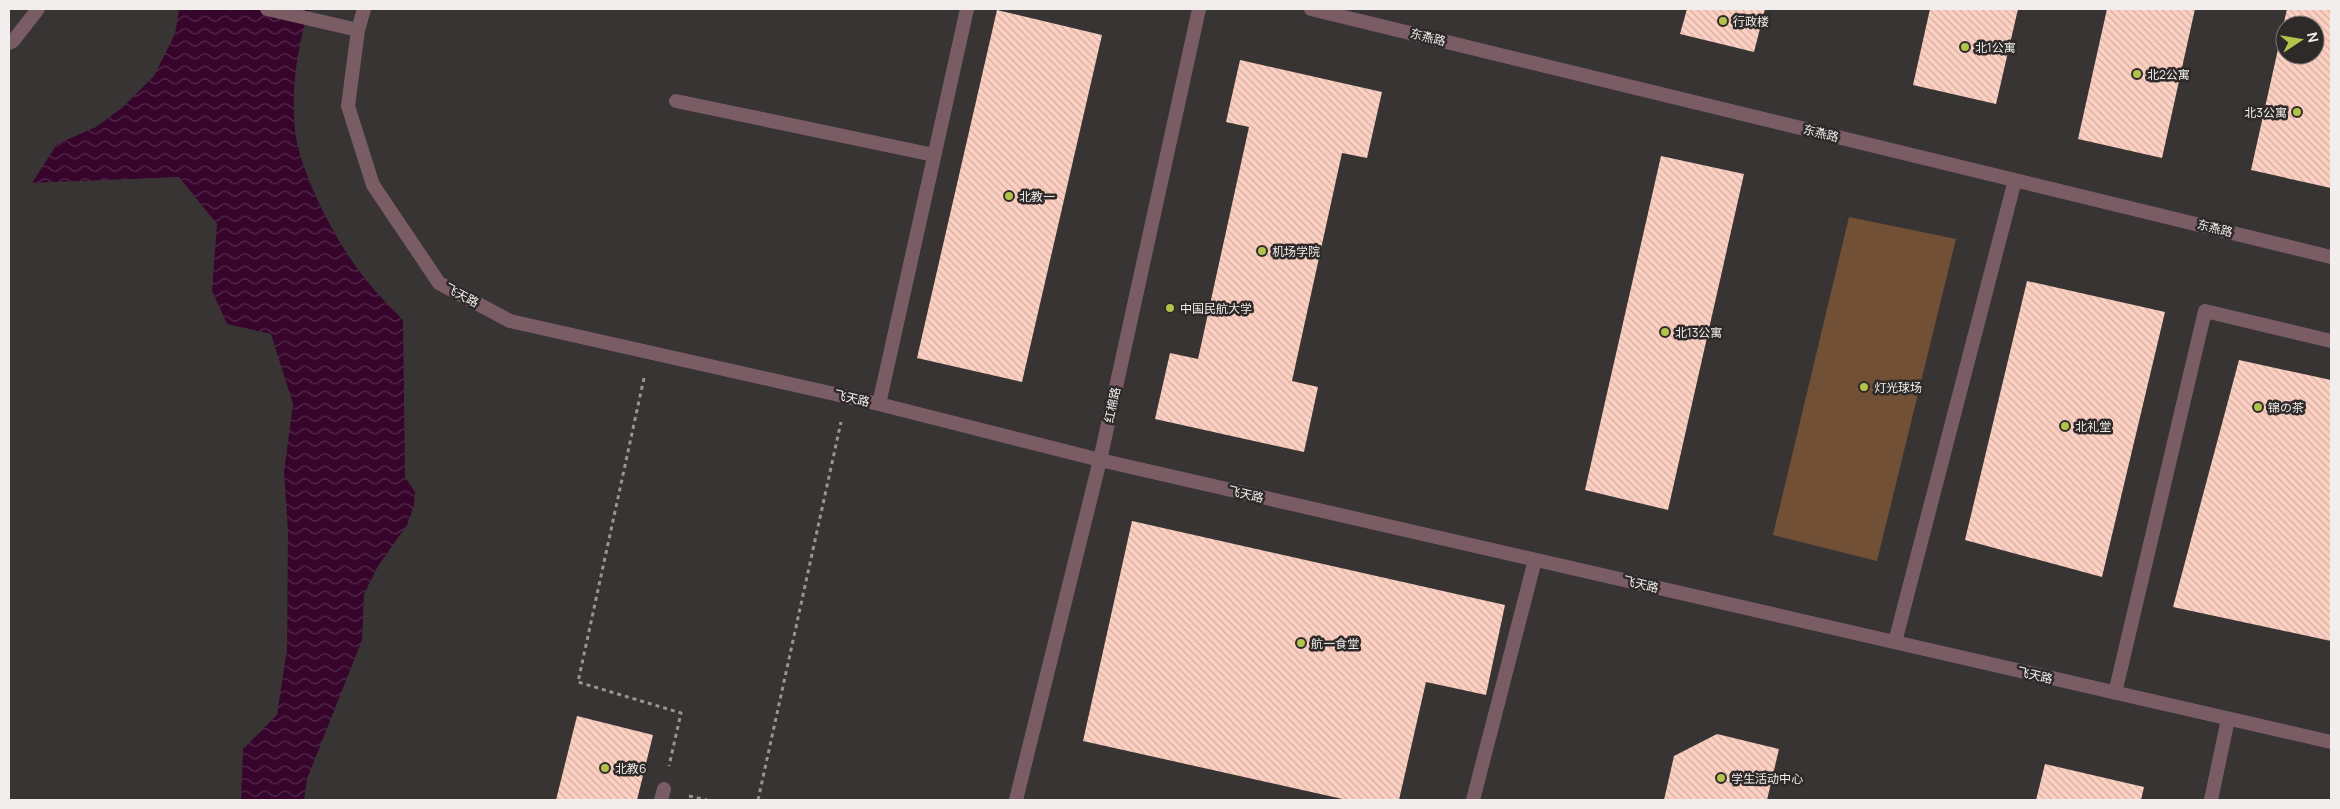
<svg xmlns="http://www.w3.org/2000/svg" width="2340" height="809" font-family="Manrope,'Noto Sans SC','Noto Sans JP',sans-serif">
<defs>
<pattern id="water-waves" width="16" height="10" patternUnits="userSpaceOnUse" patternTransform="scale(1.25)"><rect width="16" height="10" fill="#37052c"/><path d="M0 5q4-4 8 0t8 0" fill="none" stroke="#542a4b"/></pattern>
<pattern id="building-back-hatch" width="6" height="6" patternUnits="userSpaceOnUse" patternTransform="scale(1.25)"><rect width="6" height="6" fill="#fdd0c2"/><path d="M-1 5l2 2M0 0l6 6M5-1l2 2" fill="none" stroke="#d0aea3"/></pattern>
</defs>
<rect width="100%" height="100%" fill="#383434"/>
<path fill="#715036" d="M1849,217L1956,239L1877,561L1773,535Z"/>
<path fill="url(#water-waves)" d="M179,9H309C297,48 291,89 295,130C299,172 339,248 367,281C378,295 391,307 403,320L405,477L415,492L414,505L407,525L378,566L364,594L362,640L307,779L304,800H241L243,749L277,715L287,649L288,530L284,472L293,404L271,334L227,324L212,291L217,224L179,177L32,183L57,144L96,127L123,107L154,76L175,34Z"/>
<path fill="url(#building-back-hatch)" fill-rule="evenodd" d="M1687,9H1765L1754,52L1680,34Z
M1930,9H2018L1996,104L1913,85Z
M2107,9H2195L2162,158L2078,139Z
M2287,9H2331V188L2251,170ZM2285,25H2315V55H2285Z
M997,10L1102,35L1022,382L917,358Z
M1240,60L1382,92L1367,158L1342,153L1292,381L1318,387L1304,452L1155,419L1170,353L1198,359L1249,127L1226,122Z
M1661,156L1744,174L1668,510L1585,490Z
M2027,281L2165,312L2102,577L1965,540Z
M2239,360L2331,380V641L2173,607Z
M1132,521L1505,605L1486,695L1426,682L1399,800H1347L1083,741Z
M577,716L653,735L637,800H556Z
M1717,734L1779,749L1767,800H1664L1674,756Z
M2045,764L2144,787L2141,800H2036Z"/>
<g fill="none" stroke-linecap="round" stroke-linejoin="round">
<path stroke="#999595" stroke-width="3" stroke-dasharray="4 4" stroke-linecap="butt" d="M644,378L578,682L681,713L669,766
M689,796L707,800
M758,800L841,422"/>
<path stroke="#7a5c65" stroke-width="14" d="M267,9L358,30
M364,9L358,30L348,106L373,185L439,283L510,321L879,404L1100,460L2331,742
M1311,9L2331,257
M9,43L13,41L38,9
M676,101L934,155
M879,404L967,9
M1895,642L2015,180
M2115,693L2205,311L2331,341
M661,800L664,789
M1016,800L1100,460L1199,9
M1473,800L1535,560
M2211,800L2228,719"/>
</g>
<g fill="#b2c34c" stroke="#2e2a2a" stroke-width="2">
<circle cx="1723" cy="21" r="5"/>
<circle cx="1965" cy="47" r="5"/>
<circle cx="2137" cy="74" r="5"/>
<circle cx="2297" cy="112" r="5"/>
<circle cx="1009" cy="196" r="5"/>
<circle cx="1262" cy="251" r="5"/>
<circle cx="1170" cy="308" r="5"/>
<circle cx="1665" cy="332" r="5"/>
<circle cx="1864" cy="387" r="5"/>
<circle cx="2258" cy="407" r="5"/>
<circle cx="2065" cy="426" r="5"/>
<circle cx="1301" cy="643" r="5"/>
<circle cx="605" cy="768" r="5"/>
<circle cx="1721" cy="778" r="5"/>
</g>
<g text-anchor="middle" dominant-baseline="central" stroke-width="5" stroke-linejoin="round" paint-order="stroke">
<g font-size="12" fill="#f1eeed" stroke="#2e2a2a" text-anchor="start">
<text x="1733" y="21">行政楼</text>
<text x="1975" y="47">北1公寓</text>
<text x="2147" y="74">北2公寓</text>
<text x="2287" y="112" text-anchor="end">北3公寓</text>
<text x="1019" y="196">北教一</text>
<text x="1272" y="251">机场学院</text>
<text x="1180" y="308">中国民航大学</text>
<text x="1675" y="332">北13公寓</text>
<text x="1874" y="387">灯光球场</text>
<text x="2268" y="407">锦の茶</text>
<text x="2075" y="426">北礼堂</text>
<text x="1311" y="643">航一食堂</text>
<text x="615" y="768">北教6</text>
<text x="1731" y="778">学生活动中心</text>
</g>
<g font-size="12" fill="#f1eeed" stroke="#2e2a2a">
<text transform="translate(1428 37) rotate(14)">东燕路</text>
<text transform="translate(1821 133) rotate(14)">东燕路</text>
<text transform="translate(2215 228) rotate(14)">东燕路</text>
<text transform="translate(462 295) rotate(28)">飞天路</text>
<text transform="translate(852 398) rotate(13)">飞天路</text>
<text transform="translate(1112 405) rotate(-78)">红棉路</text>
<text transform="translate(1246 494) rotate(13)">飞天路</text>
<text transform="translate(1641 584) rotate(13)">飞天路</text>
<text transform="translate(2035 675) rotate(13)">飞天路</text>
</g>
</g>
<rect width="2340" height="809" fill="none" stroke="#f1eeed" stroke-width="20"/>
<g transform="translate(2300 40) rotate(78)"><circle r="24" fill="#2e2a2a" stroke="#7c7878"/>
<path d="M0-4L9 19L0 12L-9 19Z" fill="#b2c34c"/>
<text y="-8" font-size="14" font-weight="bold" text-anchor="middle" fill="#f1eeed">N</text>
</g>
</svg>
